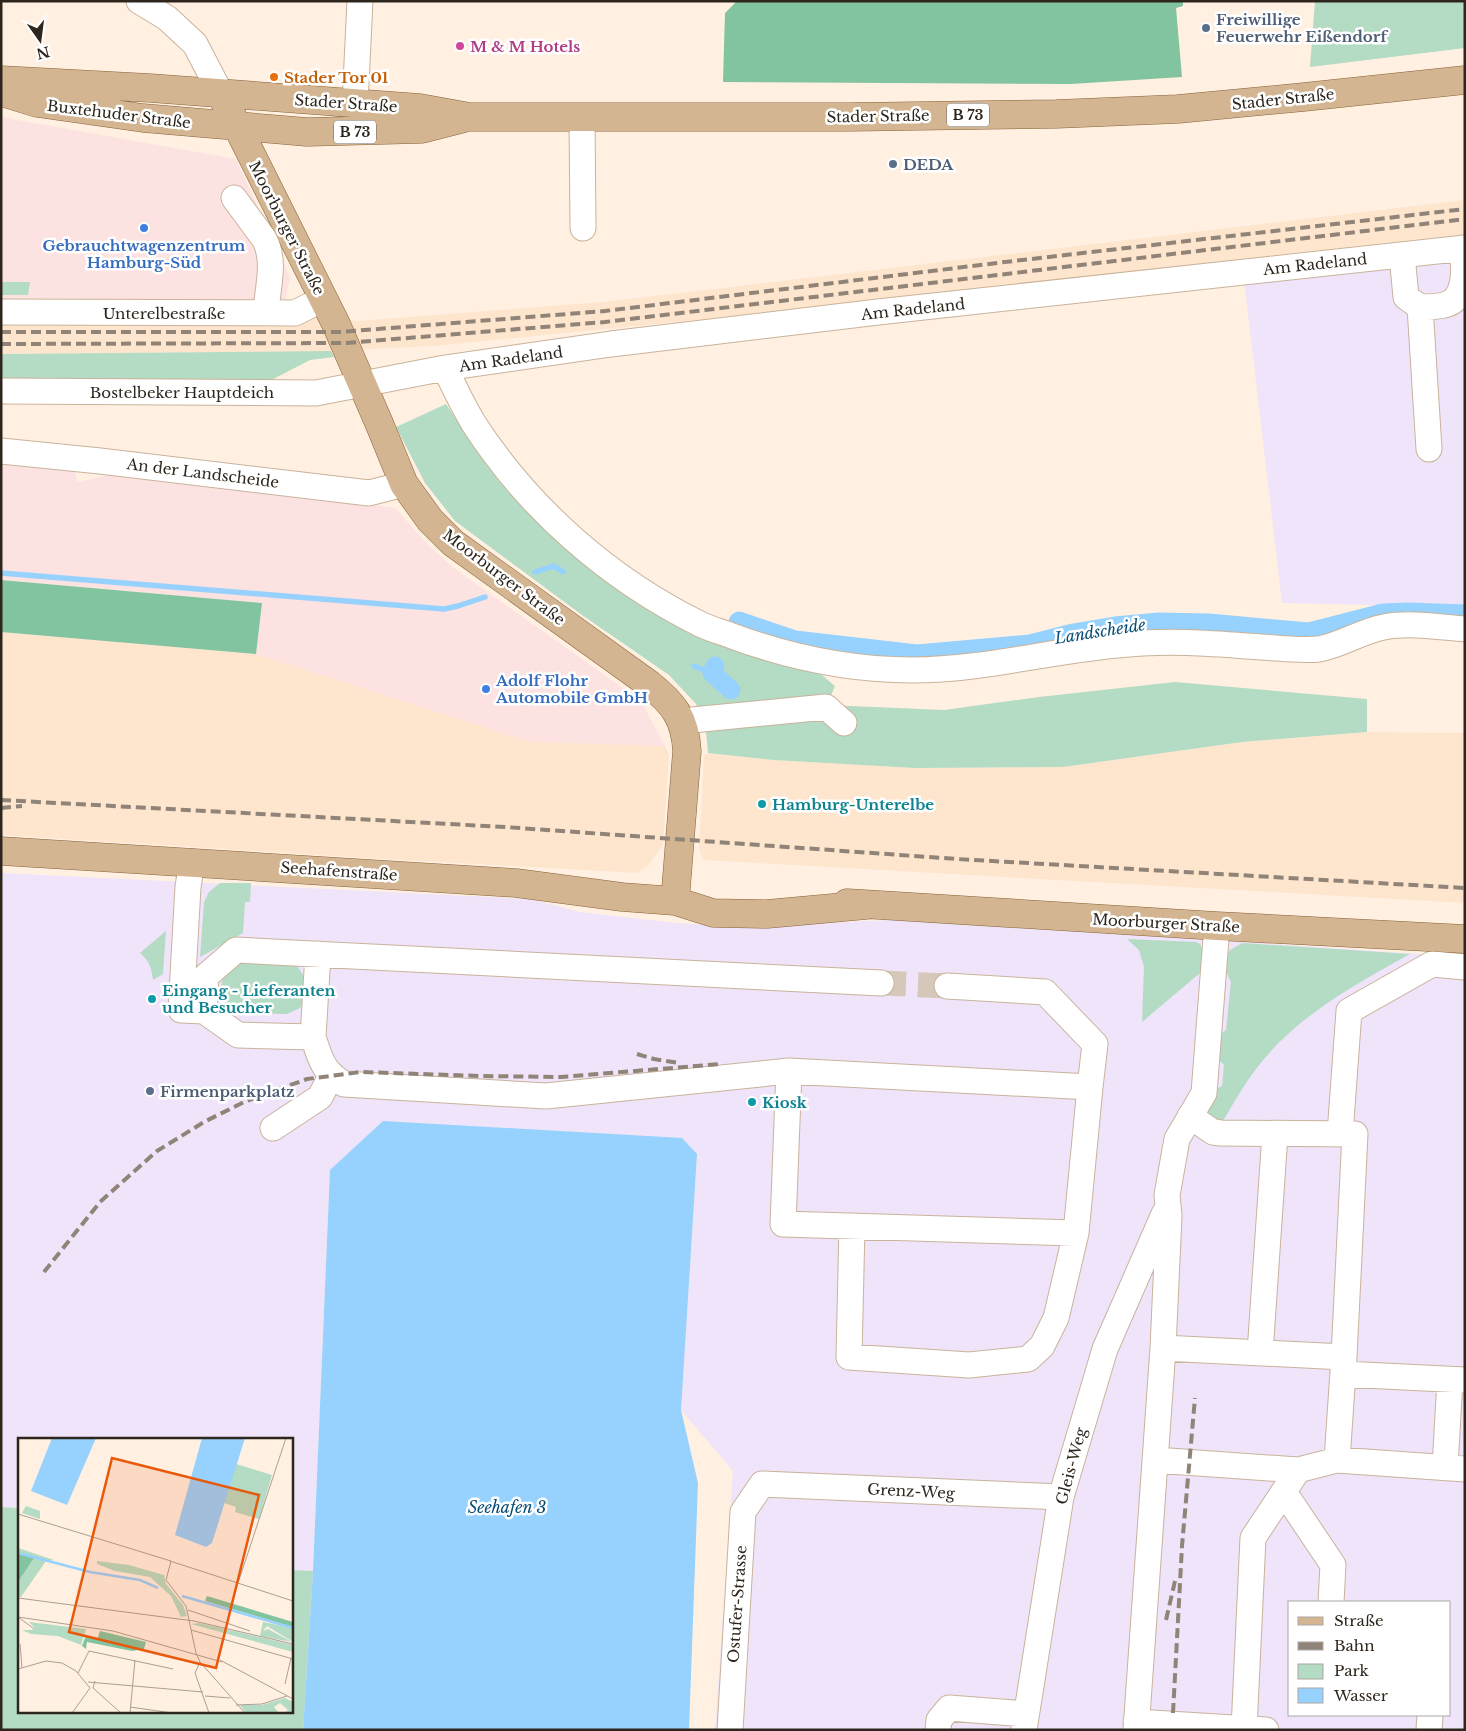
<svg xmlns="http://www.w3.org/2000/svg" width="1466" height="1731" font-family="'Libre Baskerville',serif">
<rect width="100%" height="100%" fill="#fff0e2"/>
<path fill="#fde2e2" d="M1,117L236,159L290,277L281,322L1,319Z
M1,457L74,466L78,482L123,472L395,508L429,546L455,569L641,701L665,746L530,742L256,654L262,603L1,580Z"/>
<path fill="#efe4f9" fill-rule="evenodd" d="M1465,257V607L1282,603L1244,280Z
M1,873L530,899L580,912L676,923L743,927L890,920L1217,940L1465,957V1730H715L733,1471L681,1410L697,1154L330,1170L313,1571L291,1570V1440H19V1508L1,1507ZM1290,1602H1450V1715H1290Z"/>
<path fill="#fee6ce" d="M1465,200V244L434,346L331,351L1,354V319L281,322L330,316L356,321L603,302Z
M1,632L256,654L530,742L665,746L669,754L663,845L648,866L637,873L367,858L1,835Z
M1367,732L1465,733V903L703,860L699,848L704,756L708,753L773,760L915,768L1063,767L1242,742Z"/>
<path fill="#b4dbc4" d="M1315,1H1465V48L1310,67Z
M1,282H30L28,295H1Z
M331,351L334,357L310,360L262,385L1,383V354Z
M446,404L498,480L546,531L592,571L654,614L718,644L816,670L835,686L827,705L944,710L1039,697L1175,682L1367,699V732L1242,742L1063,767L915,768L773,760L708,753L706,731L696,704L669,675L582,615L455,521L425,483L396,427Z
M220,883H251L250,902H245L243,933L200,957L204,902L209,892Z
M166,931L163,974L153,980C152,969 149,960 140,953Z
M1127,939L1196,942L1200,944C1206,955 1205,962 1200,973L1142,1022L1144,967L1139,950Z
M1242,943L1410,954C1354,985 1295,1017 1256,1069C1243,1086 1232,1106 1221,1124L1203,1116L1214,1090L1222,1086L1224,1065L1217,1058L1218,1036L1226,1030L1231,982L1225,969L1226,957L1230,950Z
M247,959L285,960L297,966L307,981V995L300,1008L287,1014L242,1013L230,1007L219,996L222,981L231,966Z
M1,1507L19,1508V1712H291V1570L313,1571L303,1730H1Z"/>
<path fill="#81c49f" d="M737,1H1183V6L1176,8L1182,77L1071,84L723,82L725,13Z
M1,580L262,603L256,654L1,632Z"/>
<path fill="#97d1fe" d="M383,1121L682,1138L697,1154L681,1410L698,1483L689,1730H303L313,1571L330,1170Z"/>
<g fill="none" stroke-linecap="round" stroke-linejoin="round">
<path stroke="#97d1fe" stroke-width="5.5" d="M535,572L554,566L563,572
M1,573L444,609L458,606L485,597
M694,666L712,673"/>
<path stroke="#97d1fe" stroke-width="19" d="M738,622L739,621L795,640L917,654L1030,644L1073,633L1115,626L1159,622L1209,623L1309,632L1383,613L1408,612L1465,614
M715,666L712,673L731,690"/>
<path stroke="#d5c8ba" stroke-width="25" stroke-dasharray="25 12" stroke-linecap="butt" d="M881,983L947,986"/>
<g stroke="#c9b39b" stroke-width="27">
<path id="minor" d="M139,1L167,18L195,44L221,94
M355,104L360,1
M582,117L583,228
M234,198L265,240C276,264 267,288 266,313
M1402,255L1406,297L1420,307C1428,307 1436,307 1444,305C1466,301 1465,269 1462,248
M1420,307L1429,449
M1,312L295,313L323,299
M445,368C454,387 463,406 474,424C529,509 609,579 700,624C710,629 722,632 732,636C789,657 851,670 912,670C986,670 1056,649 1129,644C1173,640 1217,644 1261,647C1280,648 1300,651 1319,649C1341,645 1362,631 1384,627C1410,622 1439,627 1465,629
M1,391L316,393L445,368L611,344L878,312L1465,248
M1,451L100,461L369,493L404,484
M682,721L826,707L844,723
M192,862L188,887L181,1010L204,1011L238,1035L313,1037C321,1061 323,1071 344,1084L546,1096L789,1071L783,1224L1076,1233L1090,1087L789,1071
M947,986L1045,992L1095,1044L1090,1087
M204,1011L206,976L236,950L881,983
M313,1037L318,954
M1190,1116L1213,1132L1221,1133L1355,1134L1344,1357
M273,1128L320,1097L331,1076
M1340,1134L1349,1011L1432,964L1465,967
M852,1226L849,1357L969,1365L1028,1359L1042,1346L1056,1318L1076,1233
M1163,1348L1344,1357L1337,1460L1465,1469
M1260,1353L1275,1134
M1343,1374L1465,1380
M1155,1460L1298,1470L1337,1460
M1445,1467L1450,1380
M1284,1492L1333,1565L1331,1602
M1136,1722L1266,1730
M1244,1729L1253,1538L1298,1470
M730,1730L743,1512L762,1484L1061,1497
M938,1730L939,1720L949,1708L1026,1714
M1024,1730L1061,1497L1105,1349L1164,1214
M1136,1730L1163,1348L1169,1216L1167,1195L1177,1139L1204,1093L1217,926
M1429,1730L1430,1715"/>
</g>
<g stroke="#886238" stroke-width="29">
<path id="major" d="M1,80L150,88L420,108L470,117H849L1056,114L1178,109L1304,97L1465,80
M1,92L37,103L143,118L307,132L422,129L461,119
M221,94L336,324L379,423L404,484L430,520L453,543L649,684C674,704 685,718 687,751L675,901
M1,851L516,883L622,897L675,901L713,913L767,914L866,905
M847,903L1217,926L1465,939"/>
</g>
<use href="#minor" stroke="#fff" stroke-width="25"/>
<use href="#major" stroke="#d4b591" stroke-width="28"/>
<path stroke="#908479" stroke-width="4" stroke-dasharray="10 5" stroke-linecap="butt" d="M1,332H340L605,311L1005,262L1465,209
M1,344L346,343L605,322L1465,219
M1,800L505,827L957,859L1465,888
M1,808L22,806
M637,1054L654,1059L679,1063
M44,1272L100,1202L157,1151L204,1122L244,1102L307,1079L361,1072L480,1076L561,1077L721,1064
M1166,1620L1175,1581
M1173,1713L1182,1546L1195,1398"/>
</g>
<g fill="#5c6f8a" stroke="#fff" stroke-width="2">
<circle cx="1206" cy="28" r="5"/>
<circle cx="893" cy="164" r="5"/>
<circle cx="150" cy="1091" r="5"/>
</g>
<circle fill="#d1479c" stroke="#fff" stroke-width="2" cx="460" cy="46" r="5"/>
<circle fill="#e8710a" stroke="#fff" stroke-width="2" cx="274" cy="77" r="5"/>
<g fill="#3f7fe0" stroke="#fff" stroke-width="2">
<circle cx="144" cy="228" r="5"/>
<circle cx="486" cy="689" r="5"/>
</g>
<g fill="#0f9aa8" stroke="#fff" stroke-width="2">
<circle cx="762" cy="804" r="5"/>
<circle cx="152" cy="999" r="5"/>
<circle cx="752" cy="1102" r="5"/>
</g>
<g text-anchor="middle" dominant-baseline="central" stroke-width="5" stroke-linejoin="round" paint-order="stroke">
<g fill="#fff" stroke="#6d6760" stroke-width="1">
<rect x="947" y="103.5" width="42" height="23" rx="4"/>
<rect x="334" y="120.5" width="42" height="23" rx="4"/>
</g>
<g font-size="14" font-weight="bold" fill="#2e261c">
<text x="968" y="115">B 73</text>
<text x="355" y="132">B 73</text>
</g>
<g font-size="15" font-weight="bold" fill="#4e5e75" stroke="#fff" text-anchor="start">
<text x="1216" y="19">Freiwillige<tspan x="1216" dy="17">Feuerwehr Eißendorf</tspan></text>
<text x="903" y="164">DEDA</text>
<text x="160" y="1091">Firmenparkplatz</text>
</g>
<g font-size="15" font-weight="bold" fill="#b23c85" stroke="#fff" text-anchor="start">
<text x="470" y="46">M &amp; M Hotels</text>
</g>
<g font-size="15" font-weight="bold" fill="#c56008" stroke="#fff" text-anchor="start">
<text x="284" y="77">Stader Tor 01</text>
</g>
<g font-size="15" fill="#2e261c" stroke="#fff">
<text transform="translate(1283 99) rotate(-6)">Stader Straße</text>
<text transform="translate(346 103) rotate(4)">Stader Straße</text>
<text transform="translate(119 114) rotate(7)">Buxtehuder Straße</text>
<text transform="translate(878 116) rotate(-1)">Stader Straße</text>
<text transform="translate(287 228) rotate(63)">Moorburger Straße</text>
<text transform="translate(1315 264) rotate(-6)">Am Radeland</text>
<text transform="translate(913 309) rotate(-6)">Am Radeland</text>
<text x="164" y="313">Unterelbestraße</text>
<text transform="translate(511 359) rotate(-8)">Am Radeland</text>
<text x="182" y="392">Bostelbeker Hauptdeich</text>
<text transform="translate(203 473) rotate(7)">An der Landscheide</text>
<text transform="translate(504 577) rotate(37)">Moorburger Straße</text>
<text transform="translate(339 871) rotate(4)">Seehafenstraße</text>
<text transform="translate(1166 923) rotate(3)">Moorburger Straße</text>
<text transform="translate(1071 1466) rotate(-75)">Gleis-Weg</text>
<text transform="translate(911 1491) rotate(3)">Grenz-Weg</text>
<text transform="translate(737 1604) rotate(-86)">Ostufer-Strasse</text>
</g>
<g font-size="15" font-weight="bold" fill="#366cbe" stroke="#fff">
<text x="144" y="245">Gebrauchtwagenzentrum<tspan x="144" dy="17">Hamburg-Süd</tspan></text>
<text x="496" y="680" text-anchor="start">Adolf Flohr<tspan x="496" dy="17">Automobile GmbH</tspan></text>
</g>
<g font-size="15" font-weight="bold" fill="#0d838f" stroke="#fff" text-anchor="start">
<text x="772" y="804">Hamburg-Unterelbe</text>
<text x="162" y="990">Eingang - Lieferanten<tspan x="162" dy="17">und Besucher</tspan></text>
<text x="762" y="1102">Kiosk</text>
</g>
<g font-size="16" font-style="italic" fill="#034c75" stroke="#fff">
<text transform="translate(1100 631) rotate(-9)">Landscheide</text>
<text x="507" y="1507">Seehafen 3</text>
</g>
</g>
<g transform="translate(18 1438)">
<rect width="275" height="275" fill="#fff0e2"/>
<path d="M218,26L254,37L241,81L217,74L218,69L206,65ZM8,68L22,73V81L4,75ZM0,110L36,122L28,123L3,159H0V144L16,120L0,115ZM79,123L111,127L146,137L148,146L165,167L169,178L163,179L153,158L132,139L97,133L79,126ZM11,184L68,191L63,207L40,198L13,196L4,192H14L16,189ZM245,184L275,190V204L249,188L245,193L250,191L274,204L242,198ZM181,185L275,207V214L173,186ZM267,260L275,264V275H266L270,272L262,265L256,269L261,275H228L222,267H244Z" fill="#b4dbc4"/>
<path d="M0,115L16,120L0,144ZM189,158L275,184V189L187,163ZM82,193L128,204L126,211L114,213L69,204L68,211L64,208L68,197L79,202Z" fill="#81c49f"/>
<path d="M34,0H78L49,67L13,53ZM184,0H227L194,105L188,109L157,97Z" fill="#97d1fe"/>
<path fill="none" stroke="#97d1fe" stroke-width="2.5" d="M0,115L72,134L122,142L140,150M164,158L275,190"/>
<path fill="none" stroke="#ab9f93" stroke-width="1" d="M0,76L153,123M152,123L275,163M153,123L148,142L168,168L178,215M220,145L268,0M0,160L176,183L275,206M170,172L232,193M0,179L95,193L204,224M0,179L15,190M173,192L275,221M2,206L4,230M178,215L182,224L227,275M202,222L275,261M182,224L177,235L191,275M0,231L28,223L44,225L58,233L72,250L54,275M60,235L71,213L155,231M77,243L75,250L103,275M70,244L185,254M267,246L273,220M187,258L212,260M218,267L244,266L269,258M112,269L154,275M112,275L117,222"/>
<path fill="#e8590c" fill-opacity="0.15" stroke="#e8590c" stroke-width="2.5" d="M94,20L241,57L198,230L51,194Z"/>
<rect width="275" height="275" fill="none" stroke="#2e261c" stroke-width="2.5"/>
</g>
<rect width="1466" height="1731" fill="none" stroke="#2e261c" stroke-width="5"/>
<rect x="1288" y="1601" width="162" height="115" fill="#ffffff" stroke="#aba8a4"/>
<rect x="1298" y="1617" width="25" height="8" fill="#d4b591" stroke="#aba8a4"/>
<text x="1334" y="1626" font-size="15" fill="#2e261c">Straße</text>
<rect x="1298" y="1642" width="25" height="8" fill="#908479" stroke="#aba8a4"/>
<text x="1334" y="1651" font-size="15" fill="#2e261c">Bahn</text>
<rect x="1298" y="1664" width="25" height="15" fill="#b4dbc4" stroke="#aba8a4"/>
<text x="1334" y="1676" font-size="15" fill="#2e261c">Park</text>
<rect x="1298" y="1688" width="25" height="15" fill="#97d1fe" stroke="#aba8a4"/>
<text x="1334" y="1701" font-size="15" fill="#2e261c">Wasser</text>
<g transform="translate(40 40) rotate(166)" stroke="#ffffff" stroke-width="4" paint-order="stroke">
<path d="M0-4L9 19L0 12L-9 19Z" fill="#2e261c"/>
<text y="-8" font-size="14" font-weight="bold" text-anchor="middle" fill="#2e261c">N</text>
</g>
</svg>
